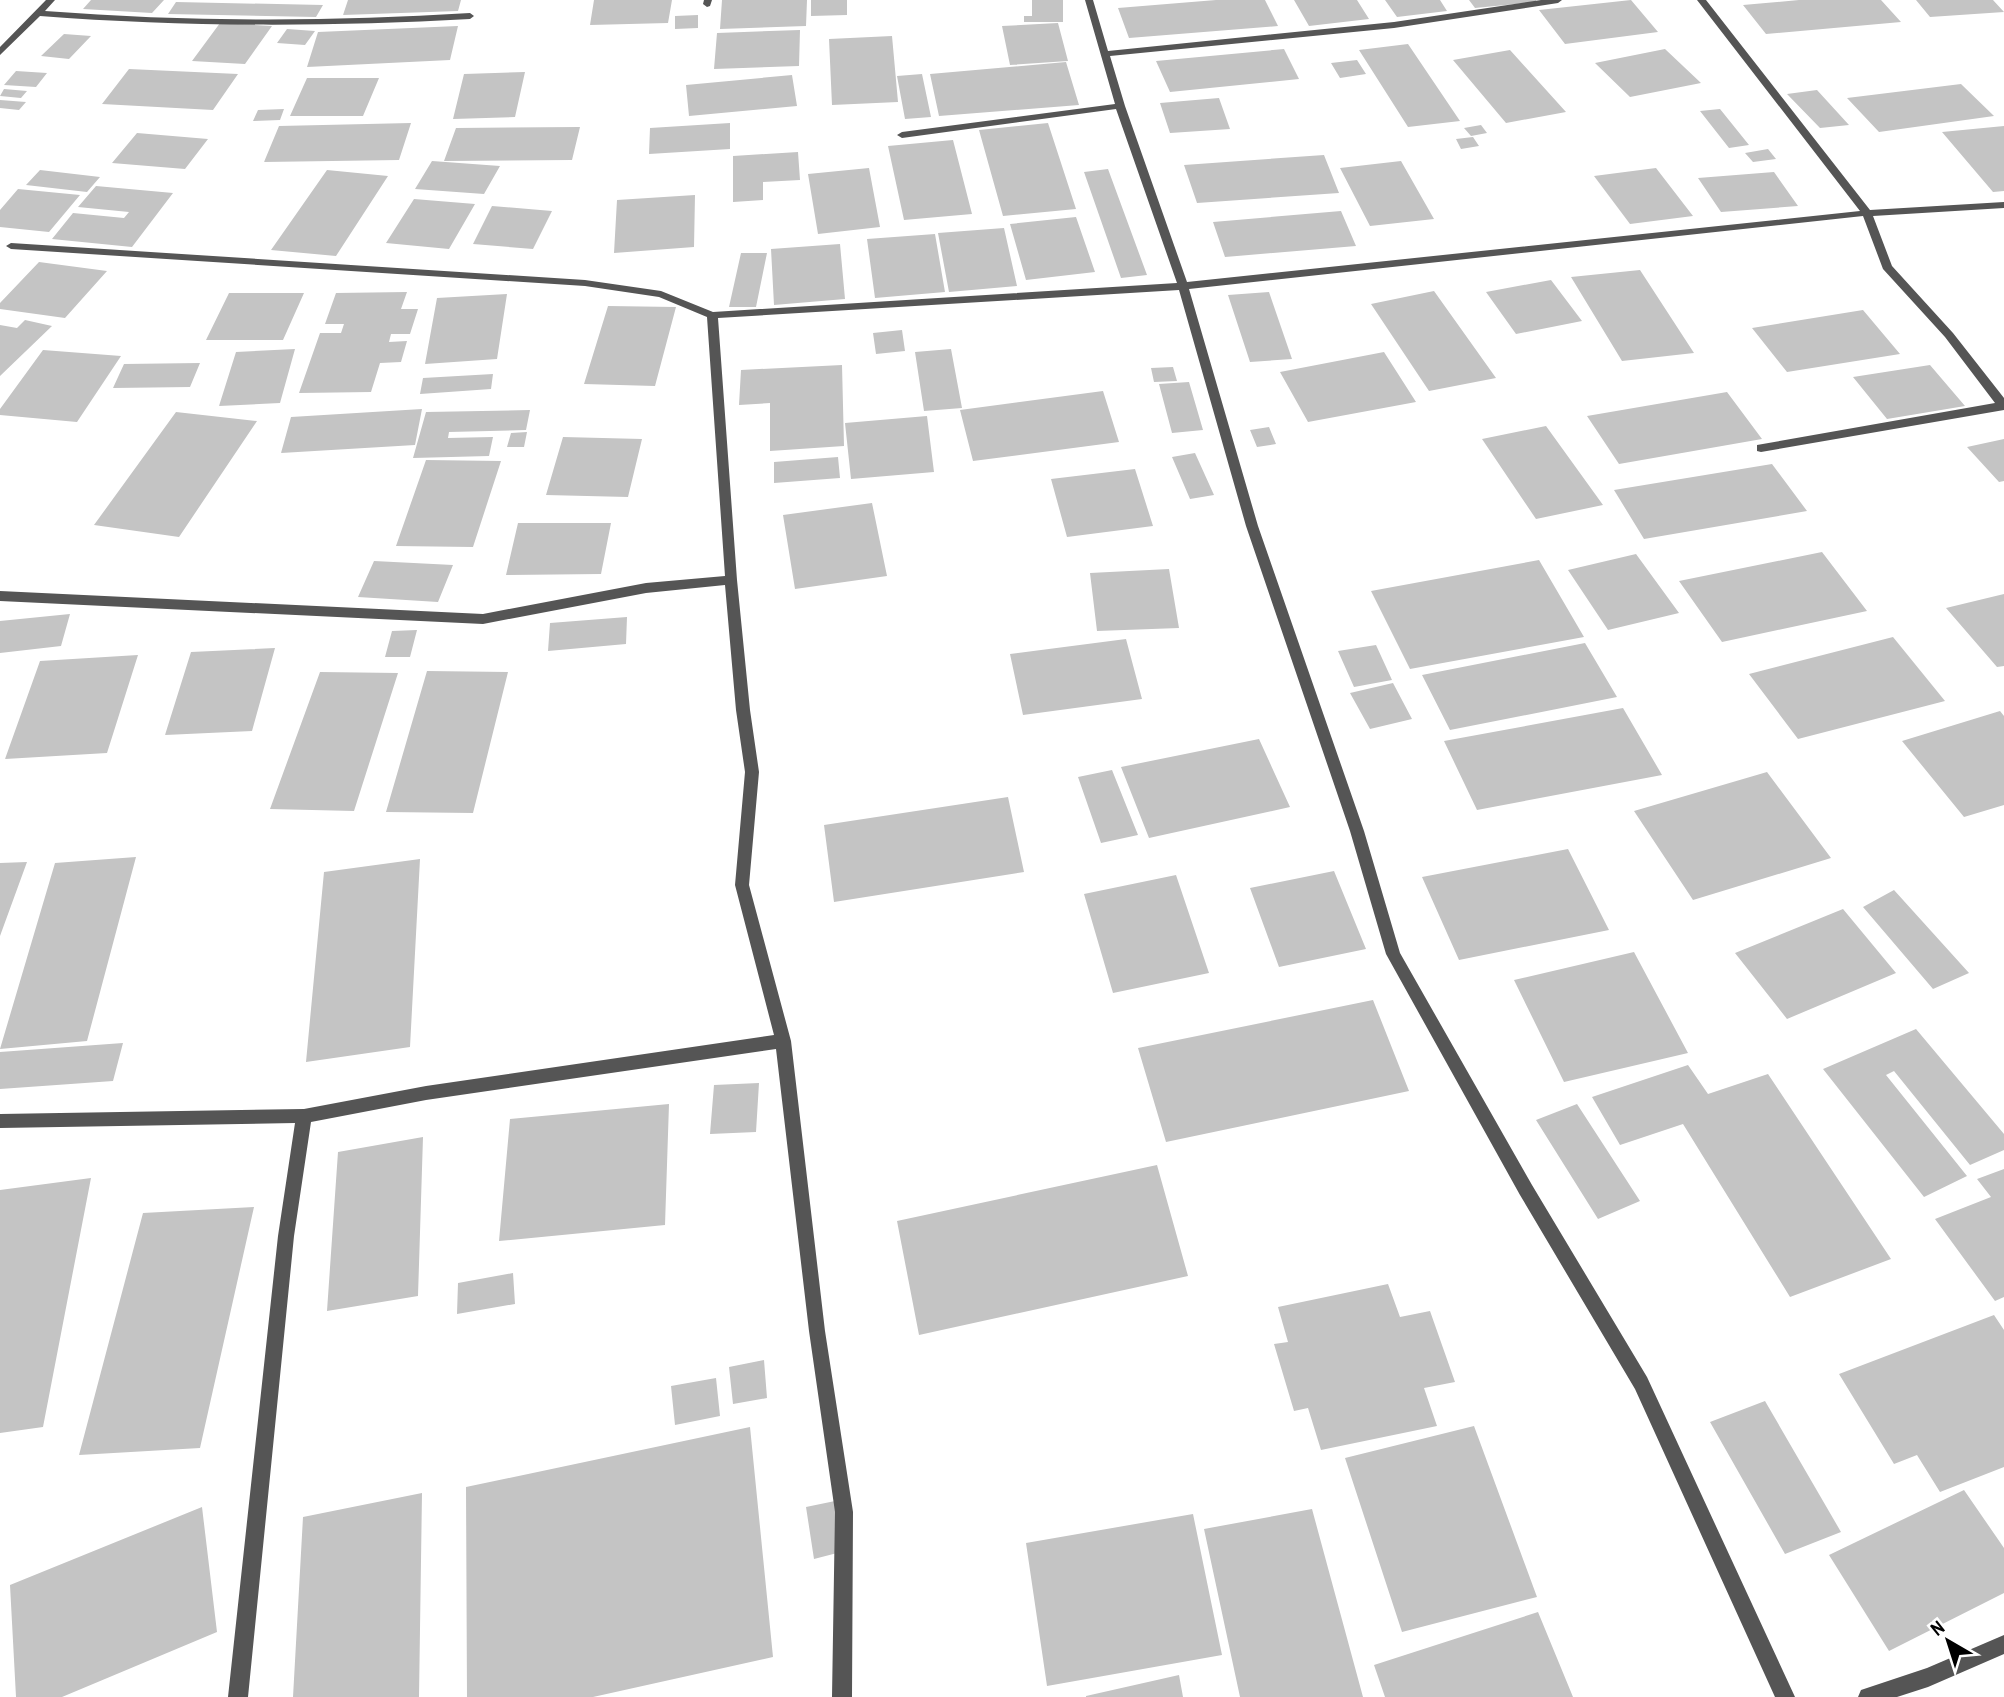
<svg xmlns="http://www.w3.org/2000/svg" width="2004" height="1697" font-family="'Archivo Narrow',sans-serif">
<rect width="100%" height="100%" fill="#fff"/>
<path fill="#c4c4c4" d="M91,0H164L152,13L83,9Z
M348,0H461L458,11L343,15Z
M594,0H672L668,23L590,25Z
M722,0H807L806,26L720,29Z
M811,0H847V15L811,16Z
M1032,0H1063V22H1024V16H1032Z
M1216,0H1265L1278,26L1129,38L1118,8Z
M1294,0H1357L1369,19L1309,26Z
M1385,0H1440L1447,11L1397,17Z
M1469,0H1536V2L1475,8Z
M1631,0L1658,32L1565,44L1539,10Z
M1799,0H1881L1901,22L1766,34L1743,5Z
M1916,0H1993L2004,12L1930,17Z
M176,2L323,5L316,17L168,14Z
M698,15V28L675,29V16Z
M220,23L272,26L245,64L192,61Z
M1058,23L1068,61L1010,65L1002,26Z
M458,26L450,60L307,67L318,32Z
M287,29L315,31L305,45L277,43Z
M800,30L799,66L714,69L717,33Z
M64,34L91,36L69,59L41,56Z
M892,36L898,102L832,105L829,39Z
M1408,44L1460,121L1408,127L1359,50Z
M1284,49L1299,79L1170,92L1156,61Z
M1665,49L1701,83L1630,97L1595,63Z
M1510,50L1566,112L1506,123L1453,60Z
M1357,60L1366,74L1340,78L1331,63Z
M1066,62L1079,105L939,116L930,74Z
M129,69L238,74L213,110L102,104Z
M16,71L47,73L36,87L4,85Z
M525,72L515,117L453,119L464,74Z
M922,74L931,117L905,119L897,76Z
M792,75L797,106L689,116L686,85Z
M307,78H379L363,116H290Z
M1961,84L1994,116L1879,132L1847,98Z
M4,89L27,91L21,98L0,96Z
M1817,90L1849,125L1820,128L1787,94Z
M1219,98L1230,129L1170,133L1160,103Z
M0,100L26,102L19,110L0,108Z
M284,109L280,120L253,121L258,110Z
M1720,109L1749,145L1729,148L1700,111Z
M411,123L399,160L264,162L279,126Z
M730,123V149L649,154L650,128Z
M1048,123L1076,209L1003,216L979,130Z
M1481,125L1487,133L1471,136L1464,128Z
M2004,126V191L1993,192L1942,132Z
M580,127L572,160L444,161L456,128Z
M137,133L208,139L185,169L112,163Z
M1473,137L1479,146L1461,149L1456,139Z
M953,140L972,214L904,220L888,146Z
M1768,149L1776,159L1753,162L1745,153Z
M798,152L800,180L763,182V200L733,202V156Z
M1324,155L1339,193L1197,203L1184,165Z
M432,161L500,166L484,194L415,189Z
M1401,161L1434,219L1370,226L1340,168Z
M869,168L880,227L818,234L808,174Z
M1656,168L1693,216L1630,224L1594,176Z
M1108,169L1147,275L1121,278L1084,172Z
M40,170L100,177L87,192L26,185Z
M327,170L388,176L336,256L271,250Z
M1774,172L1798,206L1721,212L1698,178Z
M96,186L173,193L132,247L52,239L73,213L124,218L129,212L78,207Z
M18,189L80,195L49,232L0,227V210Z
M695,195L694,247L614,253L617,200Z
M414,199L475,204L449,249L386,243Z
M492,206L552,211L533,249L473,244Z
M1341,211L1356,246L1225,257L1213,222Z
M1076,217L1095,272L1026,280L1010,224Z
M1004,228L1017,286L949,292L938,233Z
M935,234L945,292L875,298L867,239Z
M840,244L845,299L774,305L771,249Z
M741,253H767L756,307H729Z
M39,262L107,271L65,318L0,309V303Z
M1640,270L1694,353L1622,361L1571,277Z
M1551,280L1582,321L1516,334L1486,292Z
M1434,291L1496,378L1429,391L1371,304Z
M407,292L401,309H418L410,334H391L389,342L407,341L401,362L380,363L371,392L299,393L320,333H341L344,324H325L336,293Z
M1269,292L1292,359L1250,362L1228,295Z
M229,293H304L283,340H206Z
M507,294L497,359L425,364L437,298Z
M608,306L676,307L655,386L584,384Z
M1863,310L1900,354L1787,372L1752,328Z
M25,320L52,326L0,376V325L17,328Z
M902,330L905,351L876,354L873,333Z
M295,349L280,403L219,406L236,352Z
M951,349L962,408L924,411L915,352Z
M43,350L121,356L77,422L0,415V409Z
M1384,352L1416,402L1308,422L1280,372Z
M200,363L190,387L113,388L124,364Z
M842,365L844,446L770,451V403L739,405L741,370Z
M1930,365L1965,406L1887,419L1853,377Z
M1173,367L1177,381L1154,382L1151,368Z
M493,374L491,389L420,394L423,378Z
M1189,382L1203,430L1172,433L1159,384Z
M1103,391L1119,442L973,461L960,410Z
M1727,392L1762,439L1619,464L1587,416Z
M422,409L415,445L281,453L291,417Z
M530,410L526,430L449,432L448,438L493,437L489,456L413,458L426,412Z
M176,412L257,421L179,537L94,525Z
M927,416L934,472L851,479L845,423Z
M1546,426L1603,505L1536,519L1482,439Z
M1269,427L1276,444L1257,447L1250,430Z
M527,432L524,447H507L511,433Z
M563,437L642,439L628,497L546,495Z
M2004,439V481L1999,482L1967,447Z
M1195,453L1214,495L1190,499L1172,457Z
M838,457L840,478L774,483V462Z
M426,460L501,461L473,547L396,546Z
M1772,464L1807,511L1644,539L1614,490Z
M1135,469L1153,526L1067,537L1051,479Z
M872,503L887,576L795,589L783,515Z
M518,523H611L601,574L506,575Z
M1822,552L1867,611L1722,642L1679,581Z
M1636,554L1679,613L1608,630L1568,570Z
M1539,560L1584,637L1410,669L1371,591Z
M374,561L453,565L438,602L358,597Z
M1169,569L1179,628L1097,631L1090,573Z
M2004,594V666L1997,667L1946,608Z
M70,614L61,646L0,653V621Z
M627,617L626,644L548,651L550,623Z
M417,630L410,657H385L392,631Z
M1893,637L1945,701L1798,739L1749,674Z
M1126,639L1142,699L1023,715L1010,654Z
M1585,643L1617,697L1450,730L1422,675Z
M1376,645L1392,680L1354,687L1338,651Z
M275,648L252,731L165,735L191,652Z
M138,655L107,753L5,759L40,661Z
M427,671L508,672L473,813L386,812Z
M320,672L398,673L354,811L270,809Z
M1393,683L1412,719L1370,729L1350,693Z
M1623,708L1662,775L1477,810L1444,741Z
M2000,711L2004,716V805L1964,817L1902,741Z
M1259,739L1290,807L1149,838L1121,767Z
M1112,770L1138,835L1101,843L1078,777Z
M1767,772L1831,858L1693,900L1634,811Z
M1008,797L1024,872L834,902L824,825Z
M1568,849L1609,930L1459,960L1422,877Z
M136,857L87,1041L0,1049L55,863Z
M420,859L410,1047L306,1062L324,872Z
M27,862L0,936V863Z
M1334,871L1366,949L1279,967L1250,888Z
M1176,875L1209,973L1113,993L1084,894Z
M1894,890L1969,973L1933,989L1863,907Z
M1843,909L1896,973L1787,1019L1735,953Z
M1634,952L1688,1053L1564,1082L1514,980Z
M1373,1000L1409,1091L1166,1142L1138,1048Z
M1916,1029L2004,1134V1150L1970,1165L1894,1071L1886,1075L1967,1176L1924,1197L1823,1069Z
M123,1043L113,1081L0,1089V1052Z
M1688,1065L1708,1094L1768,1074L1891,1259L1790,1297L1683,1124L1620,1145L1592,1097Z
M759,1083L756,1132L710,1134L714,1085Z
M669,1104L665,1225L499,1241L510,1119Z
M1577,1104L1640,1201L1598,1219L1536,1120Z
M423,1137L418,1296L327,1311L338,1152Z
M1157,1165L1188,1276L919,1335L897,1221Z
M2004,1169V1297L1995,1301L1935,1219L1991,1197L1977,1179Z
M91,1178L43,1427L0,1433V1190Z
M254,1207L200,1448L79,1455L143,1213Z
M513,1273L515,1304L457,1314L458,1283Z
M1388,1284L1400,1317L1430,1311L1455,1382L1424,1388L1437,1426L1321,1450L1308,1408L1294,1411L1274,1344L1288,1342L1278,1307Z
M1994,1315L2004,1330V1467L1940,1492L1917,1455L1894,1464L1839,1374Z
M764,1360L767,1398L733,1404L729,1367Z
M716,1378L720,1416L675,1425L671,1386Z
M1765,1401L1841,1532L1785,1554L1710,1422Z
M1474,1426L1537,1597L1402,1632L1345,1458Z
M750,1427L773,1657L593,1697H467L466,1487Z
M1964,1490L2004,1548V1593L1889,1651L1829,1555Z
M422,1493L419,1697H293L303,1517Z
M835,1501L841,1552L814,1559L806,1507Z
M202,1507L217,1632L62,1697H16L10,1585Z
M1312,1509L1363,1697H1240L1204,1529Z
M1193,1514L1222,1655L1047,1686L1026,1543Z
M1538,1612L1573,1697H1385L1374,1665Z
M1179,1675L1183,1697H1086V1696Z"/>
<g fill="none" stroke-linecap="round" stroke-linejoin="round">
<path fill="#555" fill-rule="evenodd" d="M46,0H55L45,11C187,22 328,22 470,13L474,16L470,19C326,27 184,27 40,16L0,55V47Z
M704,0H712L710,6L707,7L703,4Z
M1085,0H1093L1108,51L1394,22L1541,0H1562L1558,3L1394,28L1110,56L1125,106L1187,282L1860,211L1697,0H1706L1870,210L2004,202V208L1873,216L1892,266L1953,333L2004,398V410L1761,452L1757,451V445L1995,403L1945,337L1883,269L1863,216L1189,289L1258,526L1364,831L1400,953L1532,1185L1647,1377L1795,1697H1775L1635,1389L1520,1195L1386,954L1350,831L1246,526L1179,290L718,318L737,580L750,710L759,772L749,885L791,1041L825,1331L853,1512L852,1697H832L835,1512L809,1331L776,1049L426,1100L311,1122L294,1236L248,1697H228L278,1236L295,1123L0,1128V1114L304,1109L426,1086L774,1035L735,885L745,772L736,710L725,585L646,593L483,624L0,601V591L483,614L646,583L725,576L707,317L659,297L585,286L11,249L6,246L11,243L585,280L661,291L713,312L1177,283L1116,109L902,138L897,135L902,132L1115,104Z
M2004,1635V1654L1928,1687L1897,1697H1858L1861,1690L1927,1668Z"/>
</g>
<g transform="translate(1948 1641) rotate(321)" stroke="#ffffff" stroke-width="5" paint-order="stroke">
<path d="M0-5L12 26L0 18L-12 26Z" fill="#000000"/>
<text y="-10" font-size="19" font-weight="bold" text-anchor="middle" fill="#000000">N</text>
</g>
</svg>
